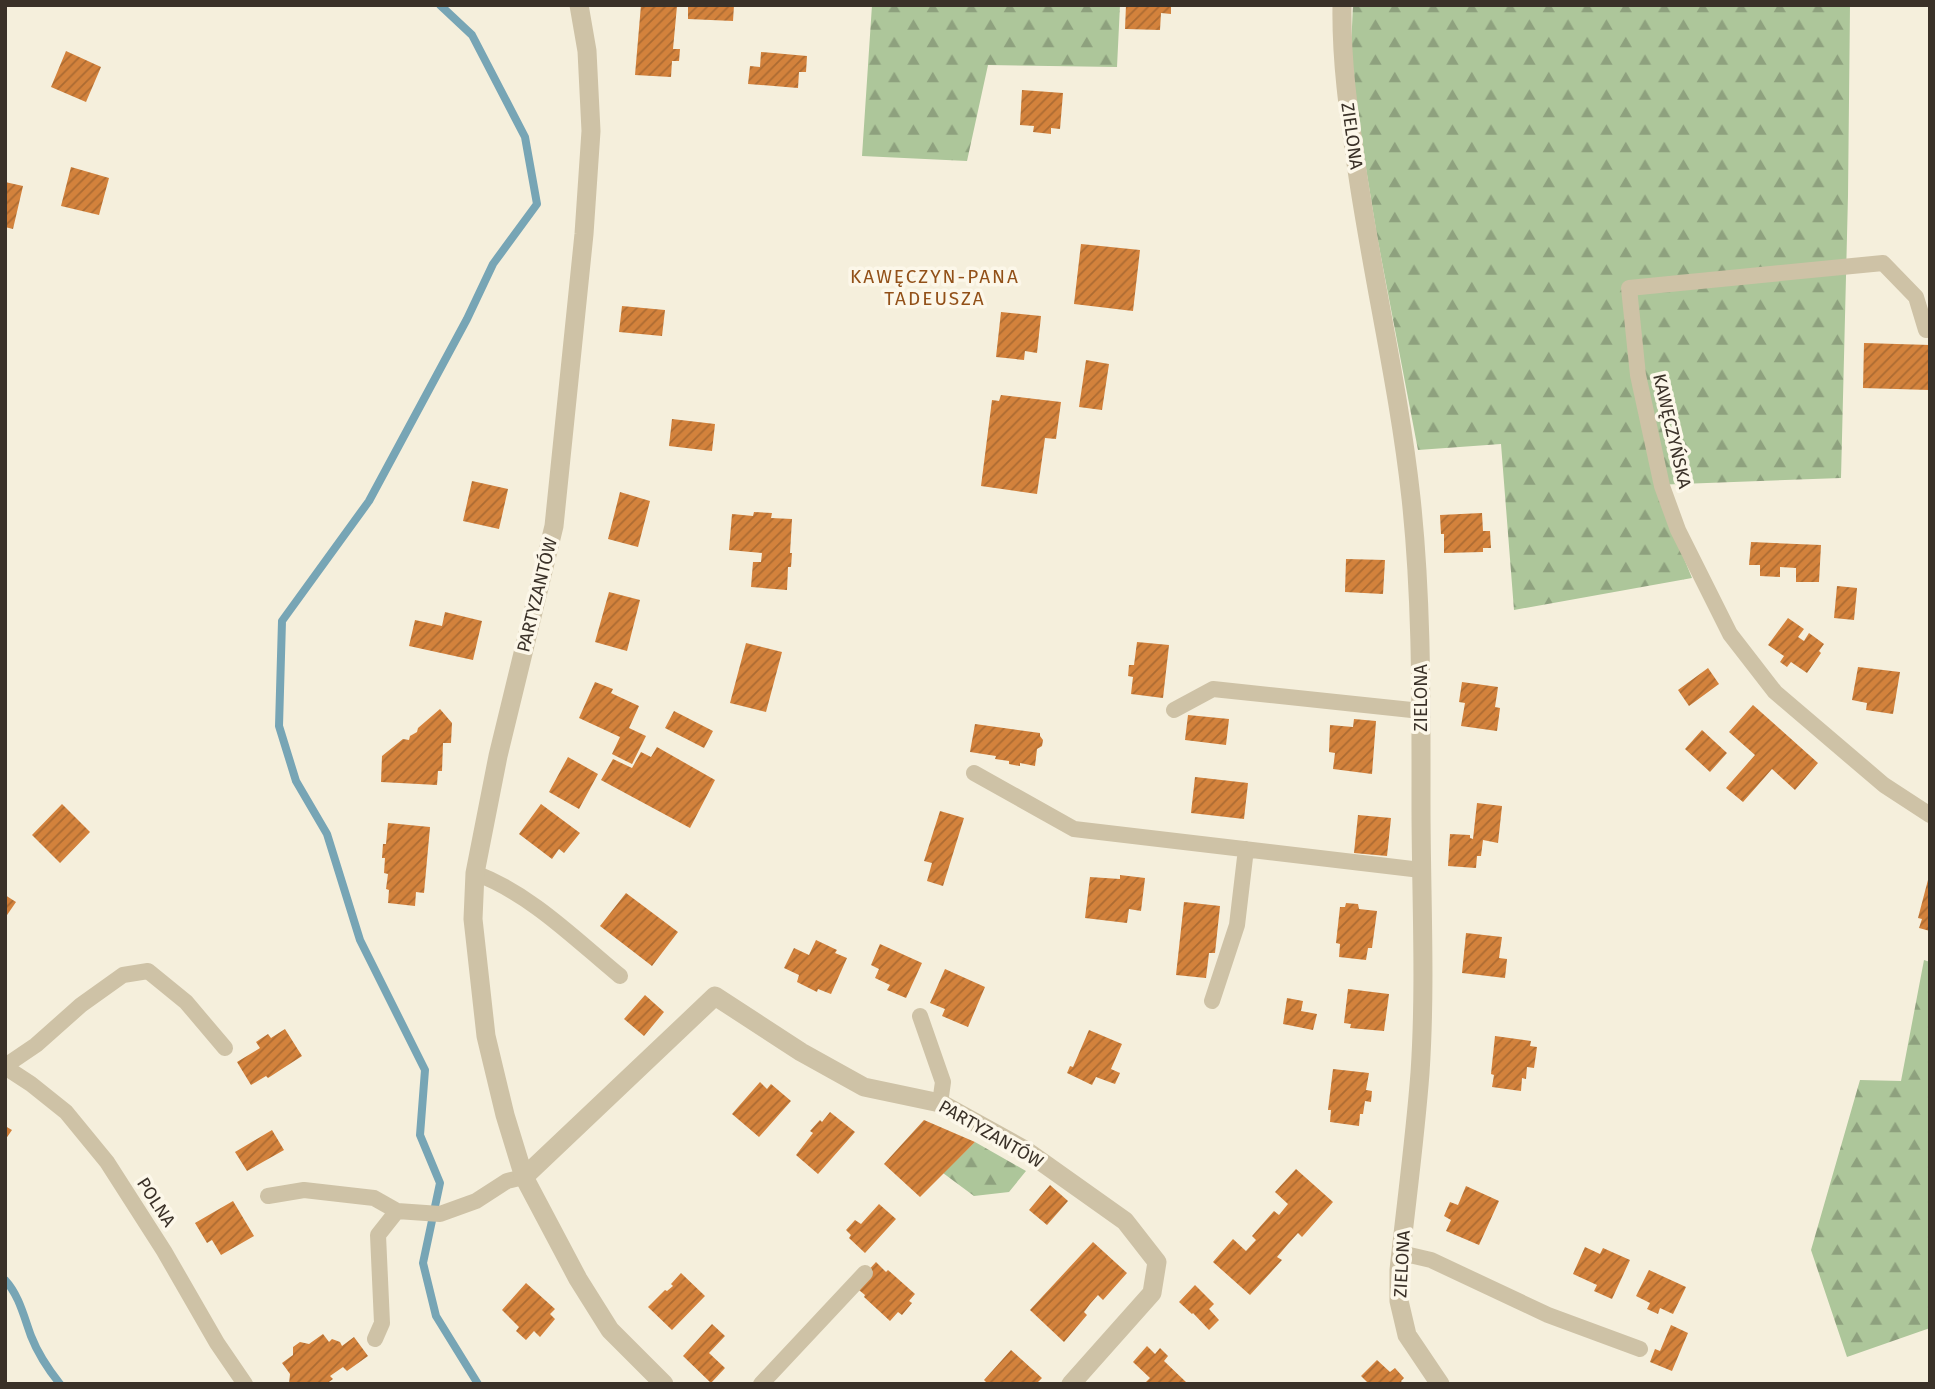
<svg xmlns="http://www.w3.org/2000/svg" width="1935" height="1389" font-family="'Fira Sans',sans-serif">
<defs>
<pattern id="forest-firs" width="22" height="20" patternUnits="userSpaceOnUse" patternTransform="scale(1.75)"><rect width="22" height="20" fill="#adc69a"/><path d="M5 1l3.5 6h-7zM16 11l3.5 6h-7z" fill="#8ea17e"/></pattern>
<pattern id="building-hatch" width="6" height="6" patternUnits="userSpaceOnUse" patternTransform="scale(1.75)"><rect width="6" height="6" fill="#d3823c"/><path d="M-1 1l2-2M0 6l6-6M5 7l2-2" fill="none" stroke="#ac6b32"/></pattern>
</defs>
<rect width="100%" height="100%" fill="#f5efdc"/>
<path fill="url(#forest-firs)" d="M872,5H1120L1117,67L988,65L967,161L862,156Z
M1353,5H1850L1848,196L1841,478L1654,485L1692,578L1514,610L1501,444L1418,450L1377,236L1350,70Z
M1924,960L1930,962V1328L1847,1357L1811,1250L1860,1080L1901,1081Z
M975,1142L1026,1171L1009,1192L974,1196L943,1173Z"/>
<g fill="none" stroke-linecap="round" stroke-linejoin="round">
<path stroke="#77a5b5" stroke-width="8" d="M440,5L472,35L525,137L537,204L493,264L467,319L369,501L282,621L279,726L296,781L327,834L360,940L425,1070L420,1135L440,1183L423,1263L436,1316L478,1384
M5,1280C19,1295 24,1317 31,1336C38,1354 48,1369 60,1384"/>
</g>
<path fill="url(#building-hatch)" d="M641,5L677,6L673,49H680L679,61H672L671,77L635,75Z
M688,5H734L733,21L688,19Z
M1126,5H1171V14L1161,13L1160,30L1125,29Z
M66,51L101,67L86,102L51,87Z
M761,52L807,56L806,72H799L798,88L748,84L750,66L760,67Z
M1022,90L1063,93L1060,129L1051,128V134L1033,132L1034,126L1020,125Z
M71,167L109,178L99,215L61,206Z
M5,182L23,186L13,229L5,227Z
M1081,244L1140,250L1133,311L1074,304Z
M622,306L665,310L662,336L619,332Z
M1001,312L1041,316L1037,353L1025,351L1024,360L996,357Z
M1864,343L1930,345L1929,390L1863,388Z
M1086,360L1109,364L1102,410L1079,407Z
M1001,395L1061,402L1056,439L1045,438L1037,494L981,486L992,400L999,401Z
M672,419L715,424L712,451L669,446Z
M472,481L508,489L499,529L463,521Z
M620,492L650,501L638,547L608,539Z
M754,512L772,513L771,518L792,519L790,553H792L791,567H788L787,590L751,587L753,562H761L762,553L729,550L732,514L753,516Z
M1482,513L1483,531H1490L1491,548H1483V552L1444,553V534H1441L1440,515Z
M1751,542L1821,545L1819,582H1796V568L1780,567V577L1760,576V565H1749Z
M1346,559L1385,560L1383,594L1345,592Z
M1837,586L1857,588L1854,620L1834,618Z
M609,592L640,600L627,651L595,642Z
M445,612L482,621L473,660L409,646L415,620L442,626Z
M1788,618L1804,629L1798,637L1804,641L1809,633L1824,644L1819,651L1821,653L1807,673L1791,662L1787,667L1780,662L1784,656L1768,645Z
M1137,642L1169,645L1163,698L1131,694L1133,677L1128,676L1129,665H1134Z
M746,643L782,652L766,712L730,703Z
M1858,667L1900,672L1893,714L1866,710L1867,703L1852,700Z
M1708,668L1719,684L1689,706L1678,690Z
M595,682L613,689L611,693L639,706L629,728L646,736L632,764L612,754L620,737L579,718Z
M1462,682L1498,687L1495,707L1500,708L1497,731L1461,726L1465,703L1459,702Z
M1753,705L1818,763L1795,790L1772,769L1743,802L1726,788L1755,755L1729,732Z
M440,709L452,723L451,743H443L442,771H438L437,785L381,782L382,756L403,739L409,740L410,736L417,732L418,728Z
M674,711L713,731L704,748L665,728Z
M1188,715L1229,719L1226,745L1185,740Z
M1354,719L1376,721L1372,774L1333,769L1335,753L1329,752L1330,725L1353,727Z
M975,724L1040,733V736L1043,740L1042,746L1037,749L1035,766L1020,763V766L1009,764V761L995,759L996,756L970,752Z
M1702,730L1727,753L1710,772L1685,749Z
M657,747L715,780L690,828L601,780L613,759L632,768L641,752L651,757Z
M568,757L598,774L579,809L549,792Z
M1195,777L1248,783L1244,819L1191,813Z
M1477,803L1502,806L1498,843L1483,840L1481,856H1477L1476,868L1448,866L1450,834L1470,835V838L1473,839Z
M62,804L90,832L60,863L32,835Z
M541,804L580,833L564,853L559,849L552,859L519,834Z
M940,811L964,818L943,886L927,881L932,863L924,861Z
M1358,815L1391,818L1387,856L1354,853Z
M388,823L430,827L424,893L416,892L415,906L388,903L389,890L386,889L388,874L384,873L385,858H382L383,844H386Z
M1120,875L1145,878L1141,911L1129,909L1127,923L1085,918L1090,877L1120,879Z
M1929,876H1930V931L1919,928L1922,919L1918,918Z
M626,893L678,932L652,966L600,926Z
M5,895L16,902L5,918Z
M1184,902L1220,906L1215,953H1209L1206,978L1176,975Z
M1346,903L1358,904L1359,909L1377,911L1372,948H1368L1366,960L1339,957L1340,944L1336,943L1340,907H1345Z
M1466,933L1502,937L1499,958L1507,959L1505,978L1462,973Z
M816,940L837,950L835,953L847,958L831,994L818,989L817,992L797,982L799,975L784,968L794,948L809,955Z
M880,944L922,963L906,998L887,990L890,985L875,978L879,969L871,965Z
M945,969L985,987L968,1027L942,1016L945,1009L930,1003Z
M1348,989L1389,994L1384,1031L1350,1028L1351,1024L1344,1023Z
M645,995L664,1012L644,1036L624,1019Z
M1287,998L1303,1001L1301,1011L1317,1014L1313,1030L1283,1024Z
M285,1029L302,1056L268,1078L266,1076L251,1085L237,1062L260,1048L256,1042L268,1034L271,1038Z
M1089,1030L1122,1044L1111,1069L1120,1073L1115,1084L1096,1077L1092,1085L1067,1073L1070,1066L1073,1067Z
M1495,1036L1531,1041L1530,1046L1537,1047L1534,1068L1527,1067L1526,1079L1522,1078L1521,1091L1492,1087L1494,1075L1491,1074Z
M1333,1069L1369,1073L1366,1090L1372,1091L1371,1102L1365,1101L1363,1114H1360L1359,1126L1330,1122L1331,1110H1328Z
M760,1082L767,1089L771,1084L791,1101L759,1137L732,1114Z
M830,1112L855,1132L818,1174L796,1155L813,1133L810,1131L820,1120L822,1122Z
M924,1120L975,1142L920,1197L884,1164Z
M5,1126L12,1130L5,1140Z
M272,1130L284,1150L247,1171L235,1152Z
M1296,1169L1333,1202L1302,1237L1298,1233L1288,1244L1277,1257L1282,1260L1250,1295L1213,1262L1233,1239L1246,1251L1256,1240L1252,1236L1274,1211L1279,1215L1288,1204L1275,1192Z
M1050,1185L1068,1201L1047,1225L1029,1210Z
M1466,1186L1499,1201L1479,1245L1446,1231L1451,1220L1444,1216L1450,1202L1458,1205Z
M233,1201L254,1236L221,1255L212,1240L207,1243L195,1223Z
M879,1204L896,1219L865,1253L849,1238L851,1235L846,1230L855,1220L861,1224Z
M1093,1242L1127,1273L1103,1300L1098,1295L1090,1304L1084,1312L1087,1315L1064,1342L1030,1310Z
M1585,1247L1600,1254L1603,1248L1630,1260L1612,1299L1594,1291L1597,1285L1573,1274Z
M876,1262L886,1272L888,1270L915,1294L909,1301L912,1303L902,1315L898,1312L890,1321L864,1297L865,1295L854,1286Z
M1649,1270L1686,1287L1673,1314L1660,1308L1658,1314L1647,1309L1650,1303L1636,1296Z
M681,1273L705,1296L672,1330L648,1307L665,1290L667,1291L673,1286L671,1284Z
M526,1283L555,1309L550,1314L555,1319L540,1337L534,1331L526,1340L516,1331L519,1327L502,1310Z
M1195,1285L1214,1304L1209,1309L1219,1320L1209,1330L1193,1313L1192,1314L1179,1302Z
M712,1324L725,1336L709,1353L725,1368L711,1383L683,1356Z
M1671,1325L1688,1333L1672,1371L1650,1362L1655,1349L1660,1351Z
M323,1334L329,1342L332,1339L340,1342L342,1346L354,1337L368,1356L347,1371L343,1367L330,1376L333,1379L326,1384H289L290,1374L282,1363L293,1355V1347L300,1342L309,1344Z
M1147,1346L1155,1354L1160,1348L1168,1356L1164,1361L1186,1382L1184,1384H1148L1146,1382L1150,1378L1133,1362Z
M1011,1350L1042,1378L1036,1384H988L984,1380Z
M1377,1360L1390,1372L1395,1368L1404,1378L1401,1381L1403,1384H1369L1361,1376Z"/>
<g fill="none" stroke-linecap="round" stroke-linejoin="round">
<path stroke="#cec2a6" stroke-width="16" d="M1926,330L1916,297L1883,263L1629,288L1638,375L1662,486L1678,530L1730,634L1775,692L1884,785L1930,815
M1174,710L1213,689L1421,711
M974,773L1074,829L1421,870
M475,873C531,894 575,939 620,976
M1212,1001L1237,925L1246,849
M920,1016L943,1082L940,1103
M5,1066L36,1045L81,1005L123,975L148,971L186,1002L225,1048
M5,1067L31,1084L66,1112L107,1162L164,1251L217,1343L245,1384
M268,1196L304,1190L374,1198L397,1211L440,1214L476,1201L507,1181L524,1177
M1401,1253L1431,1260L1548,1315L1640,1349
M375,1339L382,1323L378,1235L397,1211
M761,1384L865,1273"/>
<path stroke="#cec2a6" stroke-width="19" d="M579,5L587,51L591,131L584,234L554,526L498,756L475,873L473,919L486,1036L505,1115L524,1177L578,1279L610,1330L664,1384
M1342,5C1341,61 1349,115 1357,170C1373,280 1399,388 1411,498C1422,600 1421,702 1421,805C1421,894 1426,984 1420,1073C1415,1139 1406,1204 1399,1270V1301L1407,1335L1440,1384
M524,1177L715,996L801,1052L864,1087L940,1103L1025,1150L1125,1221L1157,1262L1152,1293L1071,1384"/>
</g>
<g text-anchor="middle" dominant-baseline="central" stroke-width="7" stroke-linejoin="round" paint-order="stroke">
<g font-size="18" fill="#3a3128" stroke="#fcf7e9">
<text transform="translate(1352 136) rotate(82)">ZIELONA</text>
<text transform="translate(1672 431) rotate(77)">KAWĘCZYŃSKA</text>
<text transform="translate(537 595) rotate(-76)">PARTYZANTÓW</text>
<text transform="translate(1421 698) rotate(-90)">ZIELONA</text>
<text transform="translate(991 1134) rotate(30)">PARTYZANTÓW</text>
<text transform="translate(156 1202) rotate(57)">POLNA</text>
<text transform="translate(1402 1264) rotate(-87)">ZIELONA</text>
</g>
<g font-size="19" letter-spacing="2" fill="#925018" stroke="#fcf7e9">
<text x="935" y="276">KAWĘCZYN-PANA<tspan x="935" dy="22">TADEUSZA</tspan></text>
</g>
</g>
<rect width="1935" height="1389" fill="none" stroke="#3a3128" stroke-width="14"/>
</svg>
